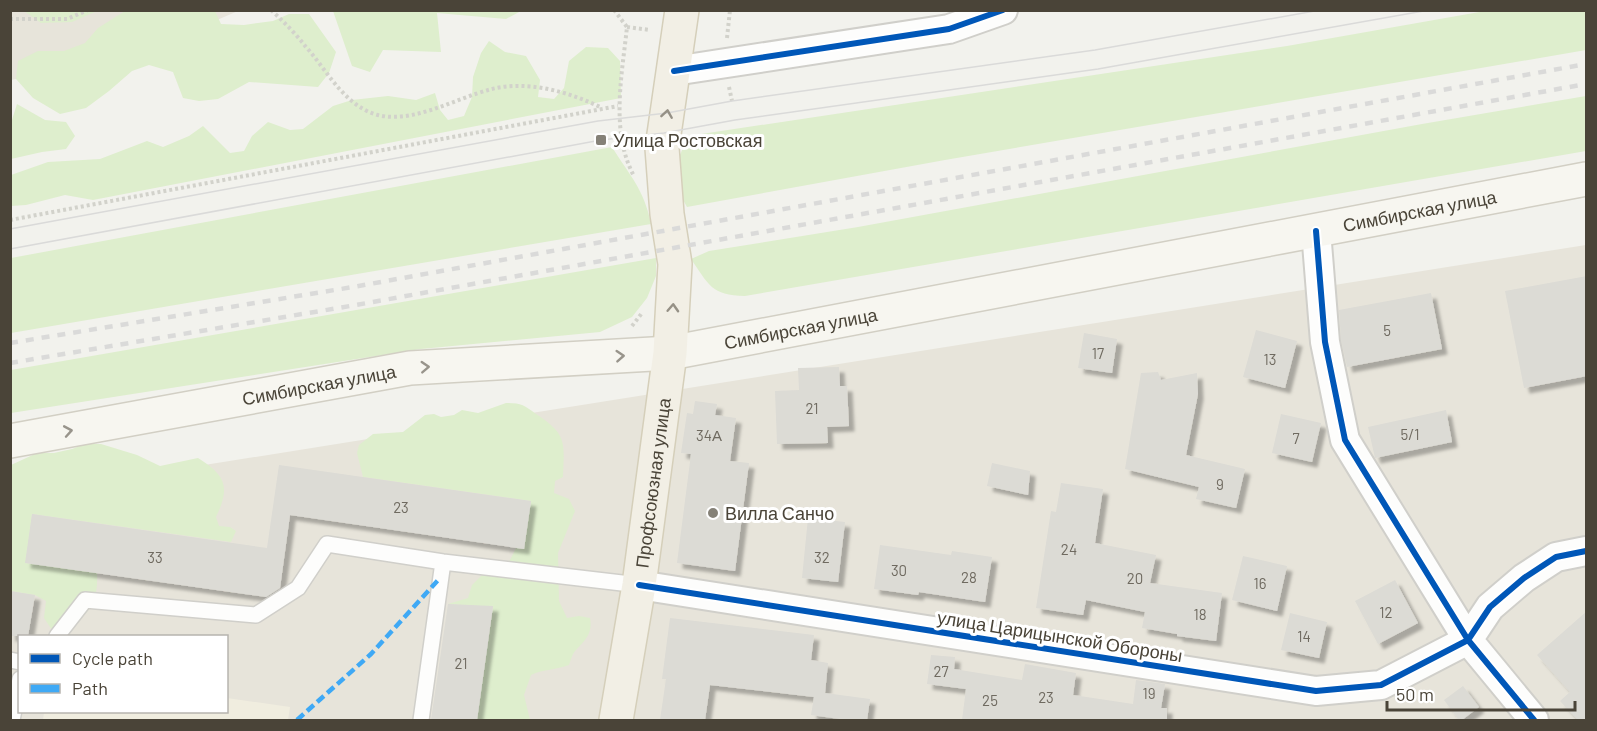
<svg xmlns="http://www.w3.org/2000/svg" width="1597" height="731" font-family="Barlow,sans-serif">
<defs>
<filter id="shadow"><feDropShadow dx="5.5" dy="5.5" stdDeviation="1.5" flood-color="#0004"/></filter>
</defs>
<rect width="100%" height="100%" fill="#f2f2ed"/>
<path fill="#e7e4da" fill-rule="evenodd" d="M11,11H238L135,55L11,80Z
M1586,245V720H11L10,496ZM20,636H226V712H20Z"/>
<path fill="#f0eddf" d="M227,698L290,707L288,720H43L44,712H226Z"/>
<path fill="#deeecd" d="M24,11H97L72,22L41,23Z
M125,11H215L221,24L244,25L273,21L289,14H309L336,52L329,73L318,87L249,82L218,99L199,101L183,98L173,72L149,65L132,71L109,91L86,108L60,114L33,98L16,79L18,61L38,51H64L85,43L98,28Z
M333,11H521L506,19L437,13L441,52L383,50L370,72L352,66Z
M1485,11H1586V50L945,160L687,207L677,189V162L688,136L1287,46Z
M489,41L505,52L526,56L540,80L538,97L554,99L564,88L569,61L586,47L608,48L620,61L621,98L93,200L65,195L26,205L11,206V175L48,162L100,159L147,141L163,147L189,136L203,126L230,153L244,151L252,136L268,122L290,130L303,129L333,106L352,100L388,96L416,100L435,93L440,110L448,120L464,116L472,97L473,77L481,53Z
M1586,96V151L745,296C711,295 709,285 691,259L709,251L858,227L1422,124Z
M17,104L45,120L66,122L75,136L66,149L42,152L11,159V123Z
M612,147C630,176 644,189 651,224L11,333V258Z
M656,258V276L647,298L632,317L600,332L421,349L11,413V370Z
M506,403C521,403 524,405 536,414C568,435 564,442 563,477L555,481L554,493L569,499L575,511L558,553L559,601L567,618L579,616L590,618C593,634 585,640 576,650C572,654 571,660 569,665C556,670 544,669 531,675L524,695L530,720H477L493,607L448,604L468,598L472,585L482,575L496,572L510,560L516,548L524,549L531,501L363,477L357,453L359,445L373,434L403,432L425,415L434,414L441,417L454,415L462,410L478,413Z
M85,444H101L137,455L160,466L198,458C225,475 231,486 216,517L219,526L230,527L236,531L231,542L32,514L26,563L97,573C99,608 84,620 54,633L44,618L46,601L35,595L11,591V465L37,453H54L72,449Z"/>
<path fill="#dcdbd5" filter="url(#shadow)" d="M1587,276V376L1524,388L1505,291Z
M1431,293L1442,349L1347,367L1341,340L1339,310Z
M1256,330L1297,341L1285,388L1243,377Z
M1084,333L1117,339L1112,373L1078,368Z
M839,367L840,386H847L849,426L827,427L828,443L777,444L775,391L799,390L798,368Z
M1158,372L1161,380L1197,373L1198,394L1186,455L1245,469L1236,508L1196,499L1199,487L1125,469L1141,373Z
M695,401L717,404L715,415L736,418L730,461L749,463L735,571L677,563L691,454L681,453L687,413L693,414Z
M1446,410L1452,442L1375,458L1368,427Z
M1281,414L1321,423L1312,462L1272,453Z
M992,463L1030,471L1028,495L987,486Z
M279,465L531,501L524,549L290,515L280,588L266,597L25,563L32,514L267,548Z
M1061,483L1103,489L1095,543L1156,555L1150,583L1222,593L1216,641L1177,636V634L1142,628L1145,612L1086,600L1083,615L1036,608L1051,511L1056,512Z
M808,518L845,522L838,582L802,578Z
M880,545L951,555L952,551L992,557L985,602L919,592L918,595L874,589Z
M1243,556L1287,566L1277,611L1232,600Z
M1395,580L1418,623L1378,644L1355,601Z
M10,591L35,595L28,636H10Z
M448,604L493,606L477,720H431Z
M1587,611V720H1578L1560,701L1570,692L1537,655Z
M1290,613L1327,622L1319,658L1281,650Z
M670,618L814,635L811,660L828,663L825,693L870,699L867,720H847L811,715L814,697L710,685L705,720H660L666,679H662Z
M931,655L955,657L954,669L1022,680L1025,664L1076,673L1073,695L1133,704L1136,680L1165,684L1161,708H1167V720H962L966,689L927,684Z
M1463,686L1479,707L1462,720H1459L1444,700Z"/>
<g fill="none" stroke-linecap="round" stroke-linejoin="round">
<g stroke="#d0cfca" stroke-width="18">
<path id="service" d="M57,636L85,600L256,615L298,588L327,544L443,562L639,585
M10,660L20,662
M12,720L20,679
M421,720L443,562"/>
</g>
<g stroke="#d0cfca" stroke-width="32">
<path id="minor" d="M674,71L949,29L1003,10
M1316,231L1325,342L1345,440L1468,640L1534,720
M639,585L1316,691L1381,685L1468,640L1490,607L1524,578L1556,557L1586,551"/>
</g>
<g stroke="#d2cfc4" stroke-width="36">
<g id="secondary">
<path id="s1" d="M10,441L410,368L670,353L1586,179"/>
</g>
</g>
<g stroke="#d5cfba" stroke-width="36">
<g id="primary">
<path id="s2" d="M616,720L639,585L670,353L675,264L667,214L662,148L682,10"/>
</g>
</g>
<path stroke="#d2d2cb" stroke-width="4" stroke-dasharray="3 3" stroke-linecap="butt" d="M271,10C284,22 296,34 306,47C325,68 339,96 365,110C403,131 454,98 492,89C528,80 570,92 602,108
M614,10L627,27C622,75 610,132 634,176
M10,19H67L88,10
M627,27L650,30
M727,38L730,10
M729,87L732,101
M10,220L618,106
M632,326L642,313"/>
<use href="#service" stroke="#fdfdfc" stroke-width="15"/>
<use href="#minor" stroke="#fdfdfc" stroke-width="28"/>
<use href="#secondary" stroke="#f7f6f0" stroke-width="33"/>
<use href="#primary" stroke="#f2efe5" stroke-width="33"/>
<path stroke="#dadad9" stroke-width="1.5" d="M10,229L598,121L667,113L732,101L1095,50L1320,10
M10,249L601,140L664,133L735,120L1098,69L1429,10"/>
<path stroke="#dadad9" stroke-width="4.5" stroke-dasharray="8 8" stroke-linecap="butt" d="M10,343L353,287L1586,64
M10,363L356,305L1586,84"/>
<path stroke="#3fa9f5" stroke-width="4.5" stroke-dasharray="9 4.5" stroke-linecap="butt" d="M297,720L371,654L440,578"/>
<g stroke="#fff" stroke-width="10">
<path id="cycleway" d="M674,71L949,29L1003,10
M1316,231L1325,342L1345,440L1468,640L1534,720
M639,585L1316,691L1381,685L1468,640L1490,607L1524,578L1556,557L1586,551"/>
</g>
<use href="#cycleway" stroke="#0057b8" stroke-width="6"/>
</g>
<defs><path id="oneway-chevron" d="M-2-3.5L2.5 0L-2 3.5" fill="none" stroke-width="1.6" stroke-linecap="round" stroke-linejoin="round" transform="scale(1.5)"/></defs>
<g stroke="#969186">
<use href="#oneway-chevron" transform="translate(667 114) rotate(-81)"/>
<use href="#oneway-chevron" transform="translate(673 308) rotate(-87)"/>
</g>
<g stroke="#98948b">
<use href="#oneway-chevron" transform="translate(620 356) rotate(-4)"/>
<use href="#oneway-chevron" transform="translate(425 367) rotate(-3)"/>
<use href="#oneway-chevron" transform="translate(68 431) rotate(-10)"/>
</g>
<g fill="#858177" stroke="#fff" stroke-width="2">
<rect x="595" y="134" width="12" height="12" rx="3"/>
<circle cx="713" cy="513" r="6"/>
</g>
<g text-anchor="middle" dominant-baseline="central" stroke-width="6" stroke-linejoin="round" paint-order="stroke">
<g font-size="15" fill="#6f6a60">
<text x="1387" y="330">5</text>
<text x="1098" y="353">17</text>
<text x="1270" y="359">13</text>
<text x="812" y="408">21</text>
<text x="1410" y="434">5/1</text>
<text x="709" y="435">34А</text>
<text x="1296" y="438">7</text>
<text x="1220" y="484">9</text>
<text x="401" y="507">23</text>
<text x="1069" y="549">24</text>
<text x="155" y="557">33</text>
<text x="822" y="557">32</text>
<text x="899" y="570">30</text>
<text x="969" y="577">28</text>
<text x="1135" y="578">20</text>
<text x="1260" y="583">16</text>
<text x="1386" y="612">12</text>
<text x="1200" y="614">18</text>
<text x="1304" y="636">14</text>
<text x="461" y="663">21</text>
<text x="941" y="671">27</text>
<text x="1149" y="693">19</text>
<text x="1046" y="697">23</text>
<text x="990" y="700">25</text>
</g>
<g font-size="18" fill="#4a4438" stroke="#fff" text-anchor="start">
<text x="613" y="140">Улица Ростовская</text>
<text x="725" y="513">Вилла Санчо</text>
</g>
<g font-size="18" fill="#4a4438" stroke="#fff">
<text stroke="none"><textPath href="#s1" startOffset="1430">Симбирская улица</textPath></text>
<text stroke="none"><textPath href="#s1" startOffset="800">Симбирская улица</textPath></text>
<text stroke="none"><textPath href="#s1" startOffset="314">Симбирская улица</textPath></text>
<text stroke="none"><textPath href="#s2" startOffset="240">Профсоюзная улица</textPath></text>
<text transform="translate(1060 636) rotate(9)">улица Царицынской Обороны</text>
</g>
</g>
<rect width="1597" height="731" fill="none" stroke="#4a4438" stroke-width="24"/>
<rect x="18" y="635" width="210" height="78" fill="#ffffff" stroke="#b7b4af" stroke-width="1.5"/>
<rect x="30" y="654" width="30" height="9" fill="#0057b8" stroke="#b7b4af" stroke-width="1.5"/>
<text x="72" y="665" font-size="18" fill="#4a4438">Cycle path</text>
<rect x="30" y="684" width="30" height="9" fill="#3fa9f5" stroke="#b7b4af" stroke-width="1.5"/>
<text x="72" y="695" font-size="18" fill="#4a4438">Path</text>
<path d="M1387 701v9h188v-9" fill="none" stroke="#4a4438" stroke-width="3"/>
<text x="1396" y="701" font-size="18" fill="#4a4438" stroke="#ffffff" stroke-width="4.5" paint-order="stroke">50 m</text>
</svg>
